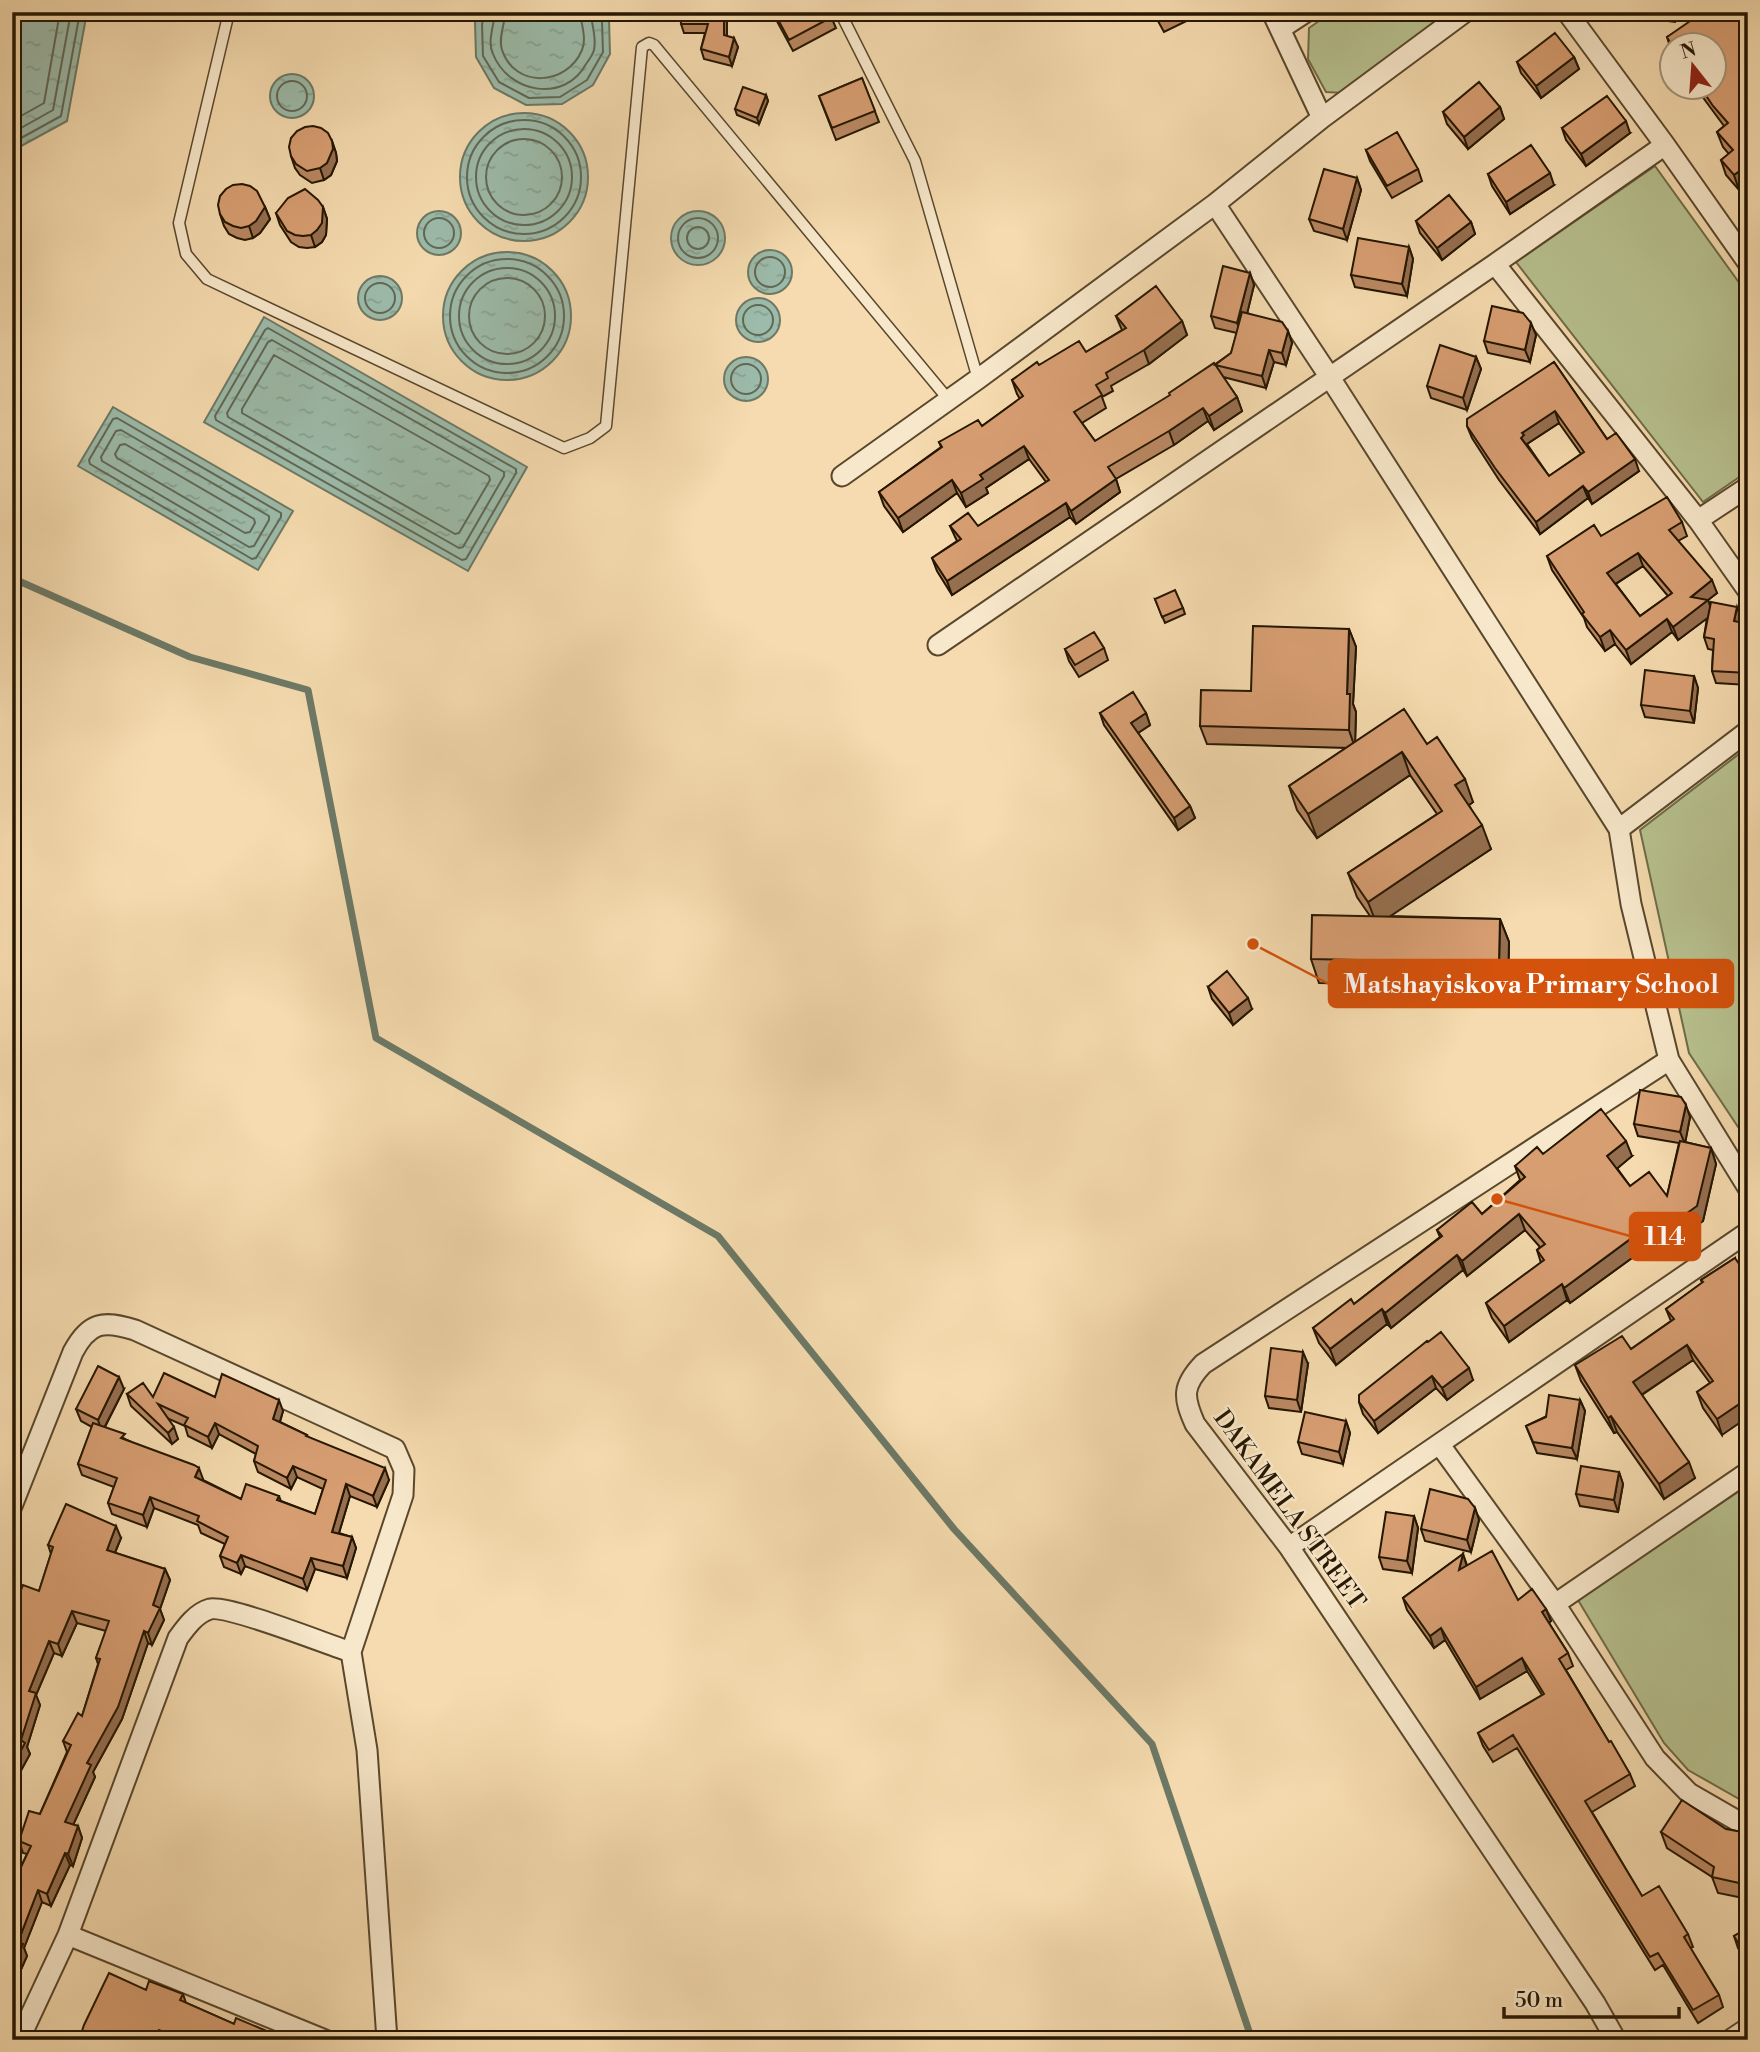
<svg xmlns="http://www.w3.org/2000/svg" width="1760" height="2052" font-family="'Libre Bodoni',serif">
<defs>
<pattern id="water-ripples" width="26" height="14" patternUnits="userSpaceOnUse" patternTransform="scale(1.75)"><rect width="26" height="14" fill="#9cbbaa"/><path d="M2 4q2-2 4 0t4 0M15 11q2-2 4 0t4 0" fill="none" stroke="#86a090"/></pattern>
</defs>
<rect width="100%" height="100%" fill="#f5dbaf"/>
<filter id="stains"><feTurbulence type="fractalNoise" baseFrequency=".00286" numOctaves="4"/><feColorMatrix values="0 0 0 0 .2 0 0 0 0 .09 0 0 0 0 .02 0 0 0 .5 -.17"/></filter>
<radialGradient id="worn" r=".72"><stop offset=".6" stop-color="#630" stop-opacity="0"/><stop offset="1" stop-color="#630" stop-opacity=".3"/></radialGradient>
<path fill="#b7c18f" stroke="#6e6c48" stroke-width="2" d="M1332,12H1454L1344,93L1326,92L1308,59L1309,28Z
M1655,166L1748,295V471L1703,502L1516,262Z
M1748,747V1142L1689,1053L1640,830Z
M1748,1485V1804L1688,1770L1664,1743L1578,1600Z"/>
<path fill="url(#water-ripples)" stroke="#6c7966" stroke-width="2" d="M12,12H87L67,121L12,151Z
M480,12H605L609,19L610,54L593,85L562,104L526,105L494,88L476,57L475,22Z
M270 96a22 22 0 1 1 44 0a22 22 0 1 1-44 0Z
M460 177a64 64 0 1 1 128 0a64 64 0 1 1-128 0Z
M671 238a27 27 0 1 1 54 0a27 27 0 1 1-54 0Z
M417 233a22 22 0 1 1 44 0a22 22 0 1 1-44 0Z
M748 272a22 22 0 1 1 44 0a22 22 0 1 1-44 0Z
M443 316a64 64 0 1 1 128 0a64 64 0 1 1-128 0Z
M358 298a22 22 0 1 1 44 0a22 22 0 1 1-44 0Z
M736 320a22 22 0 1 1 44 0a22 22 0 1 1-44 0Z
M264,317L527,467L468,571L204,422Z
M724 379a22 22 0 1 1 44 0a22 22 0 1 1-44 0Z
M113,407L293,511L258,570L78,466Z"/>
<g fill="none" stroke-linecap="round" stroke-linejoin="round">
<path stroke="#606856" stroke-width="2" d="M486,12L482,24L483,56L499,82L529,98L560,97L587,80L603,52L602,22L600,12
M495,12C494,26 487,41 493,54C509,94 565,103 586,64C589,60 593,54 594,50C597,37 591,24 591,12
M505,12C505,25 498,38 502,50C515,89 567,86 582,50C587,38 581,24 580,12
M277 96a15 15 0 1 1 30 0a15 15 0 1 1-30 0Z
M467 177a57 57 0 1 1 114 0a57 57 0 1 1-114 0Z
M12,121L44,103L60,12
M476 177a48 48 0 1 1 96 0a48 48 0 1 1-96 0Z
M12,133L53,110L71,12
M486 177a38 38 0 1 1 76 0a38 38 0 1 1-76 0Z
M12,143L61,116L80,12
M678 238a20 20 0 1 1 40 0a20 20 0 1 1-40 0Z
M424 233a15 15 0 1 1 30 0a15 15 0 1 1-30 0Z
M687 238a11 11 0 1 1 22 0a11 11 0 1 1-22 0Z
M755 272a15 15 0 1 1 30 0a15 15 0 1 1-30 0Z
M450 316a57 57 0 1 1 114 0a57 57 0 1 1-114 0Z
M459 316a48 48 0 1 1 96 0a48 48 0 1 1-96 0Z
M469 316a38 38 0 1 1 76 0a38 38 0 1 1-76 0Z
M365 298a15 15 0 1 1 30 0a15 15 0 1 1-30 0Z
M743 320a15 15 0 1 1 30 0a15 15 0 1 1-30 0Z
M268,328L516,469V473L466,559L462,560L216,420L215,416L265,330Z
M272,340L504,472V476L463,547L459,548L228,417L227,413L268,342Z
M274,355L489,476L490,480L459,533L455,534L242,413V409Z
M731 379a15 15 0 1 1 30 0a15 15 0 1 1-30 0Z
M117,418L281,513V517L256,558L252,559L90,464L89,460L113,419Z
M121,430L269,516V520L254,546L249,547L102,461L101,457L116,431Z
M125,444L254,519L255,523L250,532L245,533L117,458L115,454L120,445Z"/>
<path stroke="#6c7966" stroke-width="7" d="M12,578L190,657L308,690L376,1038L718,1236L954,1529L1152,1744L1252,2040"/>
<g stroke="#59472c" stroke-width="13">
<path id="lane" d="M229,12L179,223L186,254L207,279L564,448L590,438L606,426L642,47L649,43L654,45L948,399
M840,12L915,161L978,379"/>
</g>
<g stroke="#59472c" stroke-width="23">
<path id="street" d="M1272,12L1322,118L1215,204L1329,376L1619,829
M1567,12L1665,145L1748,263
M1280,29L1306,12
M1322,118L1465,12
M1495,264L1698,520L1748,591
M842,476L978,379L1215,204
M1698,520L1748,487
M938,645L1495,264L1665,145
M1748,731L1619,829L1631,904L1669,1060L1748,1188
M1440,1445L1555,1604L1655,1758L1689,1793L1748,1827
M12,1506L73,1352C89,1322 103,1320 135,1330L395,1449L404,1470L403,1495L351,1652L367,1750L387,2040
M1289,1547L1748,1232
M1555,1604L1748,1472
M68,1935L325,2040
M19,2040L68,1935L178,1638C186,1627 196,1613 210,1609C229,1605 326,1644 351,1652
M1616,2040L1595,2003L1289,1547L1195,1424C1183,1397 1182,1386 1203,1364L1669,1060
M1730,2040L1748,2028"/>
</g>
<use href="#lane" stroke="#f8e8cb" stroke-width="10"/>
<use href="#street" stroke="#f8e8cb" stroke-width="19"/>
</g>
<path fill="#b98862" stroke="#251601" stroke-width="2" fill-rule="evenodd" d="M727,12V36L738,47L732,66L704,59L701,49L705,33H684L681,24Z
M772,12H829L836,28L793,51Z
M1153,12H1205L1164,32Z
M1641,12H1676L1675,22L1643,18Z
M1748,12V192L1744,187L1739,190L1726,175L1721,160L1729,154L1723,147L1717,132L1724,126L1696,88H1714L1672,46V53L1667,37L1699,20Z
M1574,57L1579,69L1541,98L1521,73L1517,62Z
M862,78L879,122L836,140L819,96Z
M766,95L768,101L759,124L737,115L735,109Z
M1500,107L1504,119L1468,149L1447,124L1443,112Z
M1562,128L1630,133L1586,166L1566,140Z
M332,141L336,153L337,161L331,175L324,180L312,183L300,175L295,168L291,156Z
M1366,150L1418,169L1422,181L1392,198L1370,161Z
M1488,174L1554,185L1510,214L1492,186Z
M1357,178L1361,190L1347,240L1314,231L1309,219Z
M265,207L270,219L260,233L253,238L245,240L237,238L229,234L224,226L220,214Z
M323,207L327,219L326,235L322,242L315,247L307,248L299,247L291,242L280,225L276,213Z
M1416,221L1471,222L1475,234L1442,260L1420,233Z
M1409,247L1413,259L1407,296L1355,287L1351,275Z
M1250,273L1254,285L1247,313L1288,331L1292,343L1286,365L1274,362L1266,388L1223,377L1237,397L1242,411L1214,430L1208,421L1174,445L1116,479L1120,492L1076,524L1070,517L952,595L937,571L932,558L957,541L950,526H978L1046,482L1029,459L986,488L988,493L966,507L957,493L903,532L884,506L879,492L941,447L939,442L982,426L1020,399L1017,394L1012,380L1039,365L1086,352L1122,330L1116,316L1182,321L1187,335L1149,364L1111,386L1113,391L1102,397L1106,408L1082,423L1095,441L1170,396L1231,353L1237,333L1215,328L1211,316Z
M1536,335L1530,362L1488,353L1484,341Z
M1476,357L1481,369L1467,410L1431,398L1427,386Z
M1554,362L1607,439L1639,471L1592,504L1588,498L1540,534L1499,480L1472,438L1467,426ZM1559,423L1581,454L1549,476L1527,444Z
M1682,522L1687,536L1678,541L1717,593L1708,600L1710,605L1741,619V623L1748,624V685L1716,683L1712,671L1713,650L1708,649L1704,637L1707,618L1678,640L1672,632L1631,664L1615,644L1605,651L1587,627L1584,618L1552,570L1547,556L1601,536ZM1643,566L1668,596L1640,616L1616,584Z
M1155,599L1183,608L1185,614L1165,623Z
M1349,629L1356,647L1353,704L1356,712L1355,742L1427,744L1473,802L1469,805L1491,849L1390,916L1500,919L1509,942L1508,987L1319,983L1311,959L1370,916L1357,897L1348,873L1437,814L1410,775L1317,838L1297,810L1289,786L1346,748L1207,744L1200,726L1251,691Z
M1104,648L1108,660L1079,677L1069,661L1065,649Z
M1694,676L1698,688L1694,723L1645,717L1641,705Z
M1100,713H1146L1150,725L1138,733L1190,806L1195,818L1178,830L1104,725Z
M1208,987L1252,1009L1233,1025L1212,999Z
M1690,1117L1685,1142L1711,1148L1716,1164L1703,1221L1660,1251L1654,1242L1570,1303L1567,1300L1509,1342L1492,1318L1486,1303L1541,1263L1537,1250L1540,1247L1525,1230L1467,1276L1463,1270L1391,1328L1387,1324L1336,1365L1319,1343L1313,1328L1354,1304L1440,1237L1437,1230L1482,1214L1520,1180L1515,1166L1543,1154L1632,1156L1617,1168L1630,1186L1667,1196L1679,1143L1638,1136L1634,1124Z
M1735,1258L1722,1435L1703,1408L1697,1392L1710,1383L1693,1360L1642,1395L1695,1478L1664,1499L1617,1432L1614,1433L1581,1381L1575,1365L1631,1349L1671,1321L1666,1309L1702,1283L1701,1280Z
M1427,1341L1473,1380L1447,1400L1436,1388L1378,1433L1363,1414L1359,1402Z
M1308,1364L1301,1412L1269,1408L1265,1396Z
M124,1389L105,1427L127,1440L203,1479V1480L241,1499L279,1496L281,1501L315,1514L323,1489L297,1477L291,1489L258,1472L254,1461L256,1454L219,1434L212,1448L188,1436L185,1426L167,1418L178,1439L172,1444L131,1406L127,1394L153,1397H215L283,1411L280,1422L307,1435L308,1437L389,1480L377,1507L350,1496L339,1533L352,1537L356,1548L347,1578L315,1569L307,1590L245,1566L241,1574L224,1567L220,1556L225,1544L201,1533L198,1525L154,1508L147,1527L112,1514L108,1503L114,1487L82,1475L78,1464L92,1427L81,1421L76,1409Z
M1580,1400L1585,1411L1577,1459L1537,1453L1526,1426Z
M1346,1421L1350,1433L1343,1464L1302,1454L1298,1442Z
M1619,1472L1623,1484L1618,1512L1580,1506L1576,1494Z
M1475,1508L1479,1520L1471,1552L1425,1541L1421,1529Z
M1414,1516L1418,1528L1412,1573L1383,1569L1379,1557Z
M121,1538L115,1553L165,1569L170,1580L160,1609L164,1620L152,1645L148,1643L122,1719L93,1772L95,1777L73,1825L78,1826L82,1838L73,1866L70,1865L51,1906L42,1902L24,1948L27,1956L15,1983L12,1982V1886L27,1854L23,1853L19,1841L40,1814L67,1752L63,1741L82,1716L98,1664L96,1658L106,1631L77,1623L62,1656L54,1653L36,1695L40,1705L27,1747L30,1754L13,1785L12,1646L16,1637L12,1635V1611L39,1591L51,1554L48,1545Z
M1463,1554L1467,1565L1518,1600L1546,1609L1551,1621L1549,1623L1568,1653L1573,1666L1566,1670L1609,1742L1630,1774L1635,1786L1592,1812L1642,1896L1688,1934L1693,1947L1690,1948L1719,1995L1723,2007L1698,2023L1663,1965L1655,1970L1517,1748L1493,1762L1483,1746L1478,1733L1542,1695L1527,1671L1480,1699L1445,1640L1434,1648L1407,1610L1403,1598Z
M1726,1829L1748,1833V1899L1718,1893L1712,1877L1667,1848L1661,1832Z
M1748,1928V1964L1738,1948L1734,1936Z
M146,1990L183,1994L186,2003L234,2024L288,2040H79Z"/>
<path fill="#966f50" stroke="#251601" stroke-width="2" d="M724,12H727V44L724,35Z
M1671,12H1676L1675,22Z
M734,38L738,47L732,66L729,57Z
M1574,57L1579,69L1541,98L1536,86Z
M766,95L768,101L759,124L757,118Z
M1500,107L1504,119L1468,149L1464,137Z
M1626,121L1630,133L1586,166L1581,154Z
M332,141L336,153L337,161L331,175L324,180L320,168Z
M1738,172L1744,187L1739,190L1734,175Z
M1550,173L1554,185L1510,214L1506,202Z
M1357,178L1361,190L1347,240L1343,229Z
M265,207L270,219L260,233L253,238L249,226Z
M323,207L327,219L326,235L322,242L315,247L311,235Z
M1471,222L1475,234L1442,260L1437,248Z
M1409,247L1413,259L1407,296L1402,284Z
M1250,273L1254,285L1242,335L1237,323Z
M1182,321L1187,335L1149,364L1144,350Z
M1531,323L1536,335L1530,362L1525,350Z
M1288,331L1292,343L1286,365L1282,353Z
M1269,350L1274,362L1266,388L1262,376Z
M1476,357L1481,369L1467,410L1463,398Z
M1237,397L1242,411L1214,430L1209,416Z
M1203,408L1208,421L1174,445L1169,431Z
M1555,411L1559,423L1527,444L1528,447L1521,438L1522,433Z
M1024,446L1029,459L986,488L988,493L966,507L961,493L980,475Z
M1635,459L1639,471L1592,504L1588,492Z
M1116,479L1120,492L1076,524L1071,511Z
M952,480L957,493L903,532L898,518Z
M1583,486L1588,498L1540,534L1536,522Z
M1066,503L1070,517L952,595L947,581Z
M1638,553L1643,566L1612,586L1607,573Z
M1712,580L1717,593L1708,600L1713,614L1678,640L1673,627L1691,597Z
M1737,607L1741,619L1738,633L1734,621Z
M1667,619L1672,632L1631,664L1626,650Z
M1349,629L1356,647L1353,704L1356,712L1355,748L1349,730L1347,694Z
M1610,630L1615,644L1605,651L1600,637Z
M1694,676L1698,688L1694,723L1690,711Z
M1146,713L1150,725L1135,735L1131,723Z
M1402,752L1410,775L1317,838L1308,814Z
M1465,779L1473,802L1464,809L1455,785Z
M1190,806L1195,818L1178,830L1174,818Z
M1482,825L1491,849L1377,925L1368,902Z
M1500,919L1509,942L1508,987L1499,963Z
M1248,998L1252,1009L1233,1025L1229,1013Z
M1686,1105L1690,1117L1685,1144L1680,1132Z
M1626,1141L1632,1156L1613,1172L1607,1156Z
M1711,1148L1716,1164L1703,1221L1660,1251L1655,1236Z
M1519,1214L1525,1230L1467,1276L1462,1261Z
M1648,1226L1654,1242L1570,1303L1564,1288Z
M1457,1255L1463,1270L1391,1328L1385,1313Z
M1562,1284L1567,1300L1509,1342L1504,1326Z
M1382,1309L1387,1324L1336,1365L1330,1349Z
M1687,1345L1693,1360L1638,1397L1633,1382Z
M1303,1352L1308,1364L1301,1412L1297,1400Z
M1469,1368L1473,1380L1447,1400L1442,1388Z
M1432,1376L1436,1388L1378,1433L1374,1421Z
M119,1377L124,1389L102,1432L98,1420Z
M1748,1398V1417L1722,1435L1717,1419Z
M279,1400L283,1411L277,1431L273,1419Z
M1580,1400L1585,1411L1577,1459L1572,1448Z
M1611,1416L1617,1432L1614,1433L1608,1418Z
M1346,1421L1350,1433L1343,1464L1339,1452Z
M215,1423L219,1434L212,1448L208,1437Z
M174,1427L178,1439L172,1444L168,1433Z
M1689,1462L1695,1478L1664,1499L1659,1484Z
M293,1466L297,1477L291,1489L287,1478Z
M199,1468L203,1479L200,1488L195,1477Z
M385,1468L389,1480L377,1507L373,1496Z
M1619,1472L1623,1484L1618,1512L1614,1500Z
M346,1484L350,1496L336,1543L332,1532Z
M150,1497L154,1508L147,1527L143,1515Z
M1475,1508L1479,1520L1471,1552L1467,1540Z
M1414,1516L1418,1528L1412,1573L1407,1561Z
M116,1526L121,1538L111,1562L107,1550Z
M352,1537L356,1548L347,1578L343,1566Z
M1463,1554L1467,1567L1459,1570Z
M241,1555L245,1566L241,1574L237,1563Z
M311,1558L315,1569L307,1590L303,1579Z
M165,1569L170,1580L160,1609L164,1620L152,1645L148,1633L153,1605Z
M1546,1609L1551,1621L1547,1624L1542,1612Z
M72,1611L77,1623L62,1656L58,1644Z
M1441,1628L1445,1640L1434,1648L1430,1636Z
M144,1631L148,1643L122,1719L93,1772L95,1777L69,1834L65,1822L87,1763Z
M49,1641L54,1653L36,1695L40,1705L27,1747L30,1754L13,1785L12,1767L21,1740L29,1691Z
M1522,1658L1527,1671L1480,1699L1476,1687Z
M78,1826L82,1838L73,1866L68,1854Z
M65,1853L70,1865L51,1906L47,1894Z
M38,1890L42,1902L24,1948L27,1956L15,1983L12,1975V1969L18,1942Z
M159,2030L162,2040H153Z"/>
<path fill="#d79e72" stroke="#251601" stroke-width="2" fill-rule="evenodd" d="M681,12H724V35L734,38L729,57L701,49L708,24H681Z
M774,12H829L832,17L789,40Z
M1156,12H1166L1158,16Z
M1710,12H1748V183L1738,172L1734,175L1721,160L1733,150L1717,132L1728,123L1713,106L1701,88H1714V46H1672L1667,37L1696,17L1699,20Z
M1555,33L1574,57L1536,86L1517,62Z
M862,78L875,111L832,128L819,96Z
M1479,82L1500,107L1464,137L1443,112Z
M743,87L766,95L757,118L735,109Z
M1607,96L1626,121L1581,154L1562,128Z
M313,126L321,128L328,133L332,141L333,149L327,163L320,168L307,171L296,164L291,156L289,147L291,138L297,131L305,127Z
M1397,132L1418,169L1387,186L1366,150Z
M1531,145L1550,173L1506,202L1488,174Z
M1324,169L1357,178L1343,229L1309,219Z
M242,184L250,186L257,191L265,207L256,221L249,226L241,228L233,226L225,222L220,214L218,205L220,196L226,189L233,185Z
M305,189L318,200L323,207L322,223L317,230L311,235L303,236L295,235L287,231L276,213L288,198Z
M1449,195L1471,222L1437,248L1416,221Z
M1358,238L1409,247L1402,284L1351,275Z
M1223,266L1250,273L1237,323L1211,316Z
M1156,286L1182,321L1144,350L1106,373L1108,378L1096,385L1102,395L1074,412L1095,441L1170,395L1169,393L1214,363L1237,397L1209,416L1203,408L1169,431L1108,467L1116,479L1071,511L1066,503L947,581L932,558L961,539L950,526L968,513L978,526L1049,480L1024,446L980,475L983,479L961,493L952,480L898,518L879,492L942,447L939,442L978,420L982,426L1023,396L1012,380L1037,362L1039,365L1079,341L1086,352L1126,328L1116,316Z
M1492,306L1523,313L1531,323L1525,350L1484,341Z
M1242,312L1282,322L1288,331L1282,353L1269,350L1262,376L1215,365L1231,353Z
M1440,345L1476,357L1463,398L1427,386Z
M1554,362L1607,439L1616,433L1635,459L1588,492L1583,486L1536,522L1495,468L1467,426V419ZM1555,411L1584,452L1549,476L1521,438L1524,435L1522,433Z
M1667,497L1682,522L1669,530L1712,580L1691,597L1708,600L1673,627L1667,619L1626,650L1610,630L1600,637L1582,614L1584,612L1547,556L1594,525L1601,536ZM1638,553L1672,593L1640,616L1607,573Z
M1175,590L1183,608L1162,617L1155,599Z
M1711,602L1737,607L1734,621L1748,624V673L1712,671L1714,639L1704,637Z
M1253,626L1349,629L1347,694H1350L1349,730L1200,726L1201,690L1251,691Z
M1094,632L1104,648L1075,665L1065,649Z
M1645,670L1694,676L1690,711L1641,705Z
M1133,692L1146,713L1131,723L1190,806L1174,818L1100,713Z
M1404,709L1427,744L1437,737L1465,779L1455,785L1482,825L1368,902L1348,873L1442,811L1402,752L1308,814L1289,786Z
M1312,915L1500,919L1499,963L1311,959Z
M1227,971L1248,998L1229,1013L1208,987Z
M1640,1090L1681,1097L1686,1105L1680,1132L1634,1124Z
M1601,1109L1626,1141L1607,1156L1630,1186L1649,1172L1667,1196L1680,1141L1711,1148L1697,1206L1655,1236L1648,1226L1564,1288L1562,1284L1504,1326L1486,1303L1544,1260L1537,1250L1545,1244L1519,1214L1462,1261L1457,1255L1385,1313L1382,1309L1330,1349L1313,1328L1351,1299L1354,1304L1442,1236L1437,1230L1472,1202L1482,1214L1525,1177L1515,1166L1537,1147L1543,1154Z
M1735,1258L1748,1277V1387L1747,1388L1748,1398L1717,1419L1697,1392L1713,1381L1687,1345L1633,1382L1689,1462L1659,1484L1611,1416L1608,1418L1575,1365L1622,1336L1631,1349L1674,1319L1666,1309L1703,1282L1701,1280Z
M1441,1332L1469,1368L1442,1388L1432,1376L1374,1421L1359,1402V1395L1427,1341L1428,1342Z
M1271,1348L1303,1352L1297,1400L1265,1396Z
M98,1366L119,1377L98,1420L76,1409Z
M164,1373L215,1397L222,1374L279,1400L273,1419L307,1435L306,1436L385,1468L373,1496L346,1484L332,1532L352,1537L343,1566L311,1558L303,1579L241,1555L237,1563L220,1556L228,1537L197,1521L199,1516L150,1497L143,1515L108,1503L117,1478L78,1464L93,1423L125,1434L121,1438L194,1465L199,1468L195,1477L241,1499L246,1484L279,1496L277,1500L315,1514L326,1480L293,1466L287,1478L254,1461L258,1446L215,1423L208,1437L184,1425L188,1418L158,1404L174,1427L168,1433L127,1394L143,1383L153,1397Z
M1549,1395L1580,1400L1572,1448L1533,1442L1526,1426L1546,1417Z
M1305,1412L1346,1421L1339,1452L1298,1442Z
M1581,1466L1619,1472L1614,1500L1576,1494Z
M1430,1489L1468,1499L1475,1508L1467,1540L1421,1529Z
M66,1504L116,1526L107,1550L165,1569L153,1605L160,1608L148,1633L144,1631L118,1707L87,1763L91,1765L65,1822L78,1826L68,1854L65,1853L47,1894L38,1890L18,1942L23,1944L12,1969V1886L31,1846L19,1841L29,1811L40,1814L71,1745L63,1741L78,1713L82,1716L100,1659L96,1658L109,1621L72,1611L58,1644L49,1641L29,1691L36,1693L21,1740L25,1743L12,1767V1646L20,1628L12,1625V1611L23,1585L39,1591L53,1547L48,1545Z
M1386,1512L1414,1516L1407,1561L1379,1557Z
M1492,1551L1518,1600L1532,1589L1546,1609L1542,1612L1568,1653L1559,1659L1609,1742L1611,1741L1630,1774L1585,1801L1642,1896L1659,1886L1688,1934L1684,1937L1719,1995L1693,2010L1658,1953L1650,1957L1513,1735L1489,1750L1478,1733L1544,1694L1522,1658L1476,1687L1441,1628L1430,1636L1403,1598L1463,1554L1459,1570Z
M1682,1800L1726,1829L1748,1833V1885L1712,1877L1714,1867L1661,1832Z
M1748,1928V1959L1734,1936Z
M109,1973L146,1990L149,1981L183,1994L180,2000L234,2024L236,2018L288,2040H182L159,2030L153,2040H79L84,2025Z"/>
<g text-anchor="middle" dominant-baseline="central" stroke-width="5" stroke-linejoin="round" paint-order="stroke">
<g font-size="24" fill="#251601" stroke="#f8e8cb">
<text transform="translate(1289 1510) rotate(54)">DAKAMELA STREET</text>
</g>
</g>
<path fill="none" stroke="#d4520b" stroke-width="2.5" d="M1253 944L1329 984M1497 1199L1630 1236"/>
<g fill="#d4520b" stroke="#f8e8cb" stroke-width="2.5">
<circle cx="1253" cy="944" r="7"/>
<circle cx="1497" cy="1199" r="7"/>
</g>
<g fill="#d4520b" stroke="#d4520b" stroke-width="2.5">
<rect x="1329" y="960" width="404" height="47" rx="7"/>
<rect x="1630" y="1213" width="70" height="47" rx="7"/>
</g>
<g font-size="26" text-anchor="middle" font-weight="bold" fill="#fff">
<text x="1531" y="993">Matshayiskova Primary School</text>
<text x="1665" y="1245">114</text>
</g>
<rect width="1760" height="2052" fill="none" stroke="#f5dbaf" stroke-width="42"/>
<rect x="14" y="14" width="1732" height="2024" fill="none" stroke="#251601" stroke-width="3.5"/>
<rect x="21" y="21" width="1718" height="2010" fill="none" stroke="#251601" stroke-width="2"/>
<g transform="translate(1693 66) rotate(343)"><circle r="33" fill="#f8e8cb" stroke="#a4947a" stroke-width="2"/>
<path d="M0-5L12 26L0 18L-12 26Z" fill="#8f2418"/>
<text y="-10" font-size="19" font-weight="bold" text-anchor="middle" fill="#251601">N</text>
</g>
<path d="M1504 2007v10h175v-10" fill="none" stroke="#251601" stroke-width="3.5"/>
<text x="1515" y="2007" font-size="21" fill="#251601" stroke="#f8e8cb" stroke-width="5" paint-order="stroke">50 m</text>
<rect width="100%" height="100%" filter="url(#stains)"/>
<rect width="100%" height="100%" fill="url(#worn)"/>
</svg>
